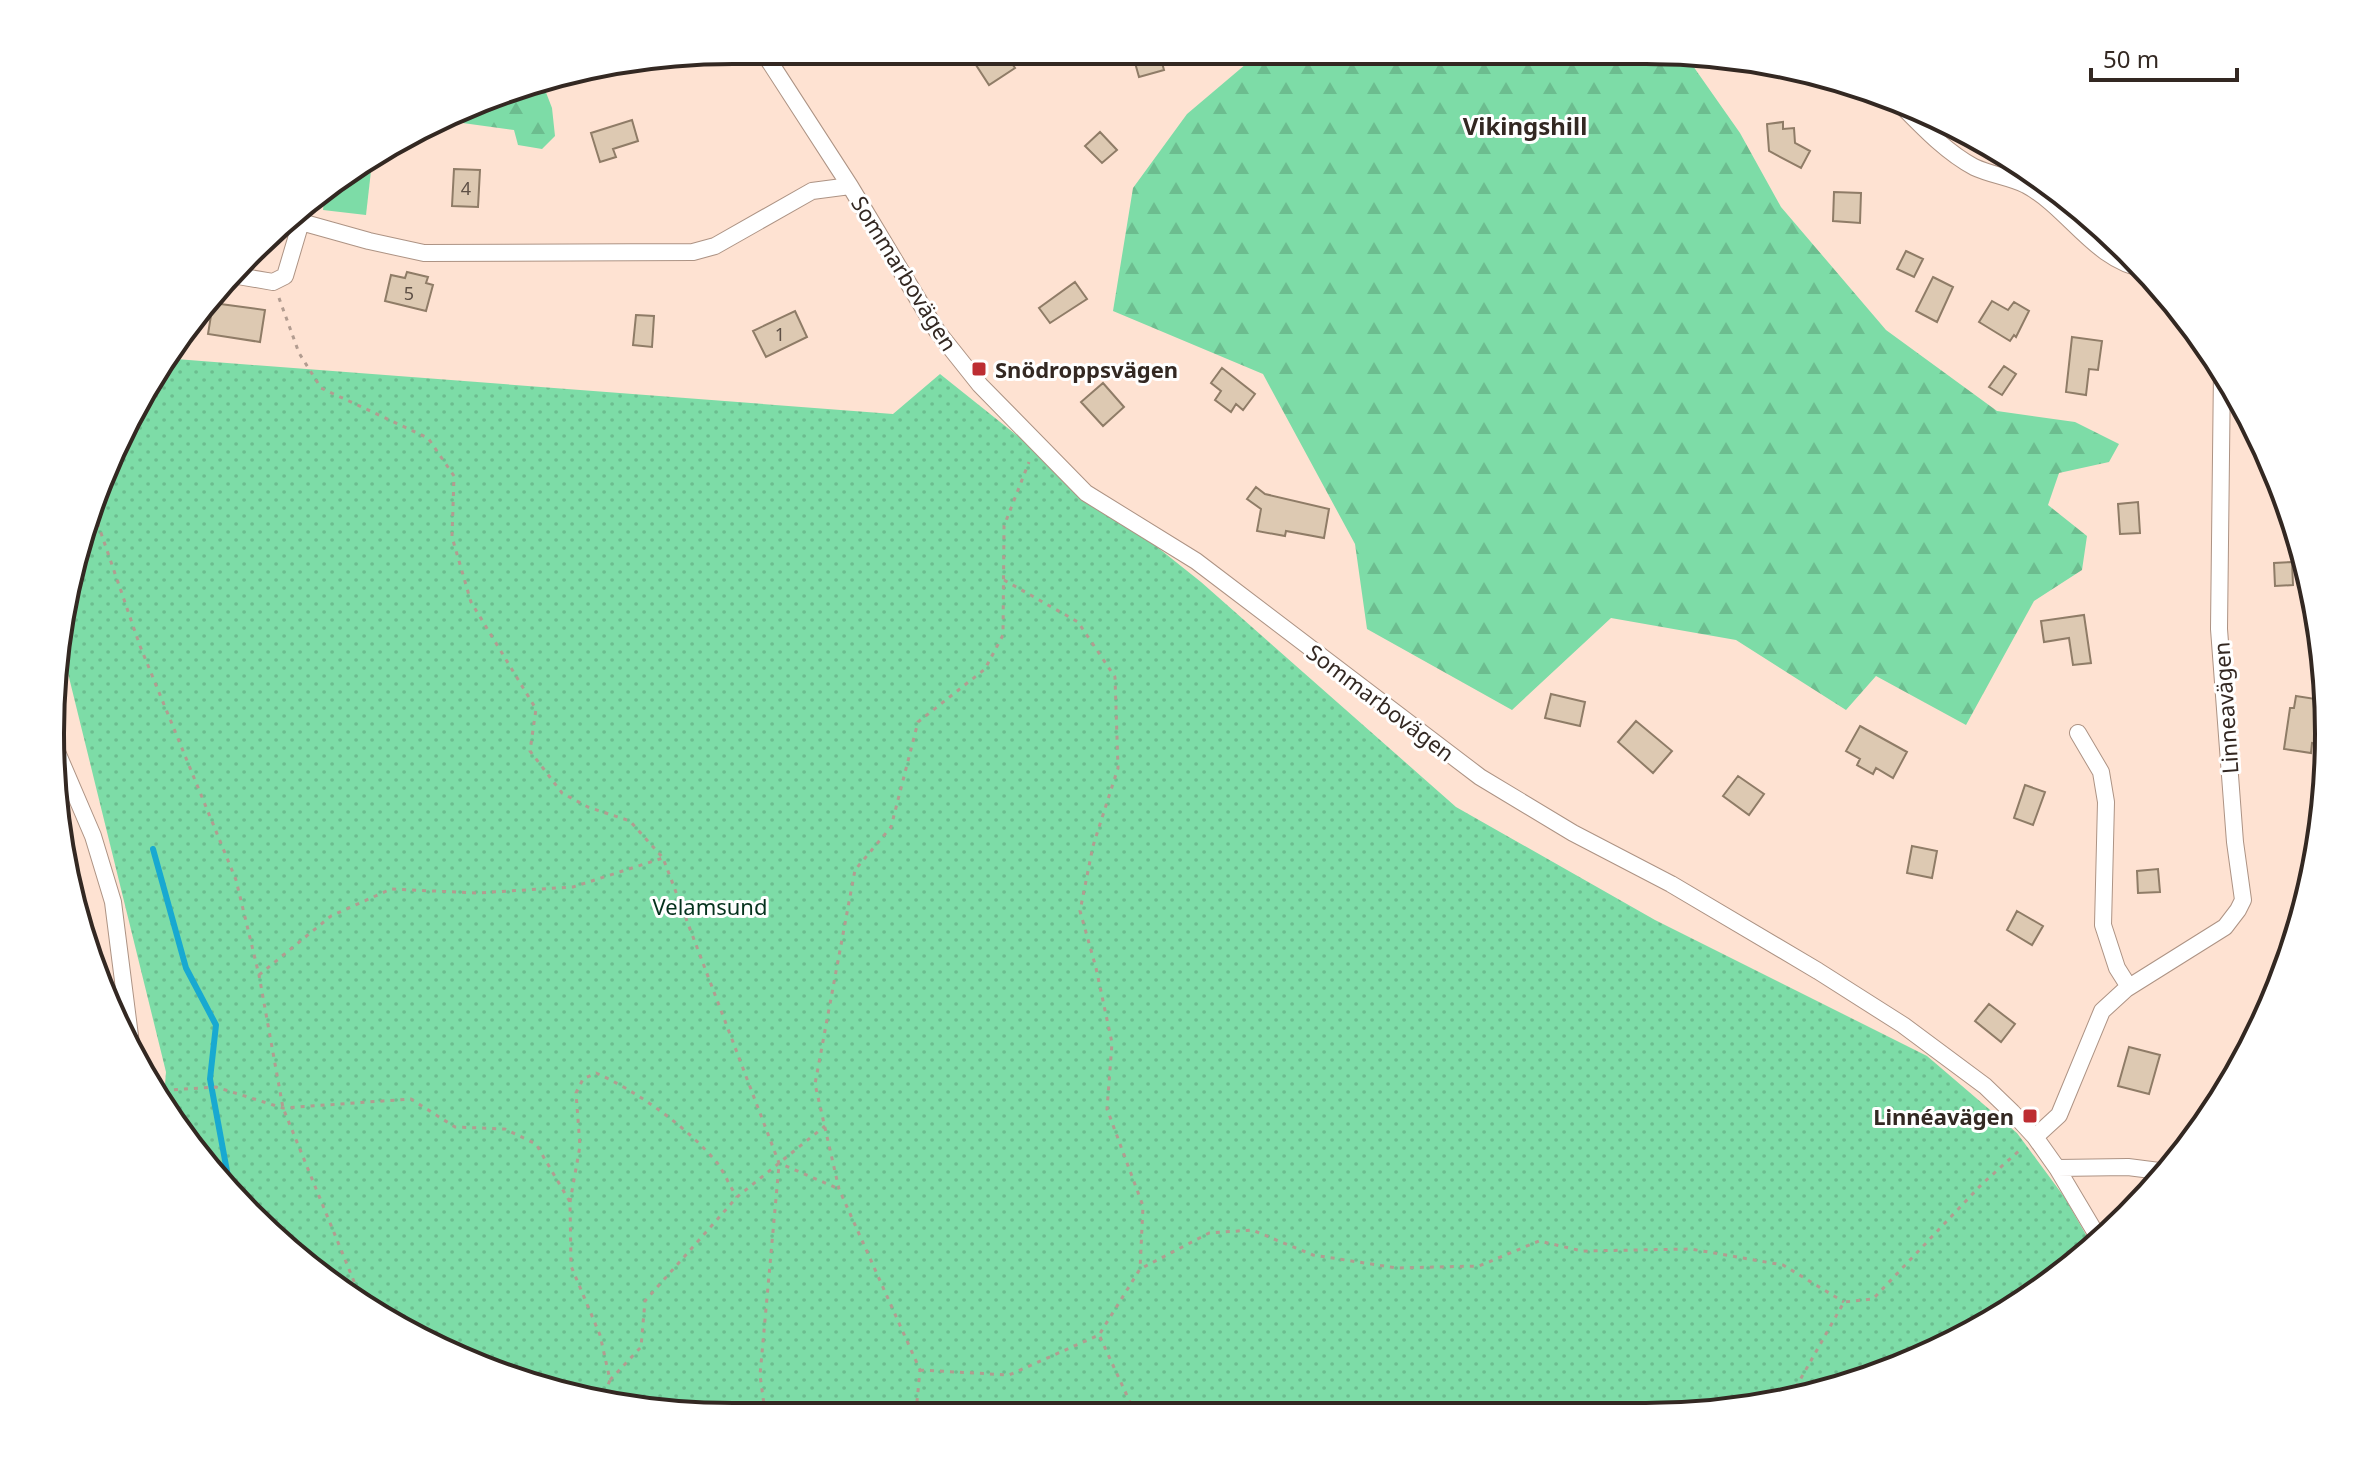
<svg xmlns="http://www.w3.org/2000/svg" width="2379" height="1467" font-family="'Noto Sans',sans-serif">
<defs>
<pattern id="forest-firs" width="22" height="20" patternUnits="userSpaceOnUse" patternTransform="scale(2)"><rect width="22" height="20" fill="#7ddca7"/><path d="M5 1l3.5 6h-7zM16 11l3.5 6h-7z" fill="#6cbd8f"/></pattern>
<pattern id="park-dots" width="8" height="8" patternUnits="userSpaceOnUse" patternTransform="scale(2)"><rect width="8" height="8" fill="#7ddca7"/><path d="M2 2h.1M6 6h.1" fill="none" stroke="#6cbd8f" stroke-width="1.8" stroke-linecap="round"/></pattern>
</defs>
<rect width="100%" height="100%" fill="#fee2d2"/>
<path fill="#7ddca7" d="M372,162L366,215L323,210L326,186Z"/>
<path fill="url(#forest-firs)" d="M1259,53L1686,56L1740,133L1781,207L1886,330L1997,411L2075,422L2119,444L2109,462L2059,473L2048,505L2087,536L2082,570L2034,601L1966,725L1876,676L1846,710L1736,640L1611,618L1512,710L1367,629L1355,544L1263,374L1113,311L1133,188L1187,114Z
M542,82L552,108L555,136L542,149L518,145L514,130L448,121L514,86Z"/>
<path fill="url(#park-dots)" d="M163,358L893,414L940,374L1201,582L1456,807L1655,920L1927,1056L2017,1133L2065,1198L2094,1249L1987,1326L1865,1381L1691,1415L645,1411L472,1365L318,1276L163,1109L166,1072L63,653L86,514Z"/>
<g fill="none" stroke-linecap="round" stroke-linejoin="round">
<path stroke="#18a9d1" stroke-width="6" d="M153,849L186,968L216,1025L210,1079L229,1182"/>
</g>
<path fill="#ddc9b2" stroke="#8f7c67" stroke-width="2" d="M996,52H1004L1015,68L989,85L976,65Z
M1132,52H1159L1164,70L1139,77Z
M632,120L638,141L613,149L616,157L600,162L591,133Z
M1783,122V129L1794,128L1795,143L1810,151L1801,168L1769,151L1767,124Z
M1100,132L1117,150L1102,163L1085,146Z
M454,169L480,170L478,207L452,206Z
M1834,192L1861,193L1860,223L1833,221Z
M1906,251L1923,259L1914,277L1897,269Z
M407,272L428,277L426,283L433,285L426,311L385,301L391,275L405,278Z
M1933,277L1953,287L1937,322L1916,311Z
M1075,282L1087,299L1050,323L1039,308Z
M1992,301L2008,310L2014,302L2029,311L2016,337L2014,335L2010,341L1979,322Z
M213,303L265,310L260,342L208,334Z
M795,311L807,337L766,357L753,331Z
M636,315L654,316L652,347L633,345Z
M2072,337L2102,341L2098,370L2089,369L2086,395L2066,392Z
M2004,366L2016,374L2002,395L1989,387Z
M1222,368L1255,394L1243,410L1236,404L1231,412L1215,400L1221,391L1211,383Z
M1103,383L1124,407L1103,426L1081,402Z
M1256,487L1265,494L1329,509L1324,538L1286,531L1285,536L1257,531L1261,509L1247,499Z
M2138,502L2140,533L2120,534L2118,504Z
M2292,562L2293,585L2275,586L2274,563Z
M2084,615L2091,663L2073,665L2069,638L2044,642L2041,621Z
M1551,694L1585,702L1580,726L1545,718Z
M2296,696L2322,700L2321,711L2325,712L2323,732H2319L2317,744L2312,743L2311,753L2284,749L2290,708H2294Z
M1636,721L1672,751L1653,773L1618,742Z
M1860,726L1907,752L1893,778L1876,768L1873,774L1857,765L1860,759L1846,751Z
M1738,776L1764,794L1749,815L1723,796Z
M2025,785L2045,792L2033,825L2014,818Z
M1912,846L1937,851L1932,878L1907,873Z
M2158,869L2160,892L2138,893L2137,871Z
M2017,911L2043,926L2032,945L2007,930Z
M1989,1004L2015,1024L2001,1042L1975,1021Z
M2129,1047L2160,1055L2149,1094L2118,1086Z"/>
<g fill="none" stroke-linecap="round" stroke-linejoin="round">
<g stroke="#ad9384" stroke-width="18">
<path id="minor" d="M762,50L850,186L937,331L980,385L1086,493L1196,561L1480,777L1573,833L1671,884L1818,971L1903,1025L1985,1086L2012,1112L2035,1137L2057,1168L2101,1242
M1895,99C1919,123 1944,151 1974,167C1991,175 2010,177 2026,185C2069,208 2095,261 2145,269
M303,207L301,222L369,241L424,253L693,252L715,246L812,191L850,186
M238,276L273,282L285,276L301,222
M2078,733L2101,772L2106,802L2103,925L2117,968L2129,987
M51,738L93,836L113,902L131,1044
M2035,1137L2059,1115L2102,1011L2126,989L2225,927L2238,910L2243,900L2235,842L2219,629L2222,370
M2057,1168L2128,1167L2167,1172"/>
</g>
<path stroke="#b29c90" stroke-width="3" stroke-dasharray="4 6" stroke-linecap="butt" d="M279,298L299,353L321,388L428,438L454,476L452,537L471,602L536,709L530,751L562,793L588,807L630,821L663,858L779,1163L839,1189
M91,504L140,646L236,880L259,975L283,1108L362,1301
M1004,580L1078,622L1115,677L1118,768L1093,846L1080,911L1096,968L1112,1043L1107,1109L1143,1206L1140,1269
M259,975L331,916L391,889L477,893L573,887L663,858
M154,1091L216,1087L283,1108L411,1099L455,1127L505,1129L536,1144L570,1202L571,1266L600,1335L610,1380L602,1400
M570,1202L580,1146L576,1093L583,1079L596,1073C637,1091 690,1129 718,1164C725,1174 730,1187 737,1197
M1100,1337L1135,1413
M920,1370L1009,1375L1099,1335L1140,1269L1209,1233L1252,1230L1313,1255L1397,1268L1479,1266L1539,1241L1582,1251L1691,1249L1783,1265L1844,1302
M610,1380L641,1347L645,1301L737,1197L825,1126
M1791,1396L1844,1302L1873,1299L1982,1184L2021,1149
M765,1412L760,1375L779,1165
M916,1412L920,1370L839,1189L815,1084L855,870L891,827L918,722L985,669L1003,635L1004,526L1029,462"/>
<use href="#minor" stroke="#fff" stroke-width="16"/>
</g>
<g fill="#bd2d32" stroke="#fff" stroke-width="3">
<rect x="971" y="361" width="16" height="16" rx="4"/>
<rect x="2022" y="1108" width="16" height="16" rx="4"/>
</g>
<g text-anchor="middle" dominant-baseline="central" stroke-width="6" stroke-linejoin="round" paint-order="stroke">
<g font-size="18" fill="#5e5046">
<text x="466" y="188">4</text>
<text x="409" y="293">5</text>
<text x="780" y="334">1</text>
</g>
<g font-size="22" fill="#332822" stroke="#fff">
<text transform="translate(905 273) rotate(58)">Sommarbovägen</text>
<text transform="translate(1381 702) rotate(37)">Sommarbovägen</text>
<text transform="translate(2225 708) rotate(-94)">Linneavägen</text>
</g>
<g font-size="22" font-weight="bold" fill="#332822" stroke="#fff" text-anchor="start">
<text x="995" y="369">Snödroppsvägen</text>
<text x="2014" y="1116" text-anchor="end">Linnéavägen</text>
</g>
<g font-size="22" fill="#05321d" stroke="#fff">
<text x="710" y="906">Velamsund</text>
</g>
<g font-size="24" font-weight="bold" fill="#332822" stroke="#fff">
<text x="1525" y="125">Vikingshill</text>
</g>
</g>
<path d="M0 0H2379V1467H0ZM733 64H1646A669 669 0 0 1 2315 733V734A669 669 0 0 1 1646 1403H733A669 669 0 0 1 64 734V733A669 669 0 0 1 733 64Z" fill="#fff" fill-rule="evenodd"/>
<path fill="none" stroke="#332822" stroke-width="4" d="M733 64H1646A669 669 0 0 1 2315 733V734A669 669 0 0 1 1646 1403H733A669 669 0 0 1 64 734V733A669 669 0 0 1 733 64Z"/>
<path d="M2091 68v12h146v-12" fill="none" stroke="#332822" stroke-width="4"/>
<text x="2103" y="68" font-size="24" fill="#332822" stroke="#ffffff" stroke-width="6" paint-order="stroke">50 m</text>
</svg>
